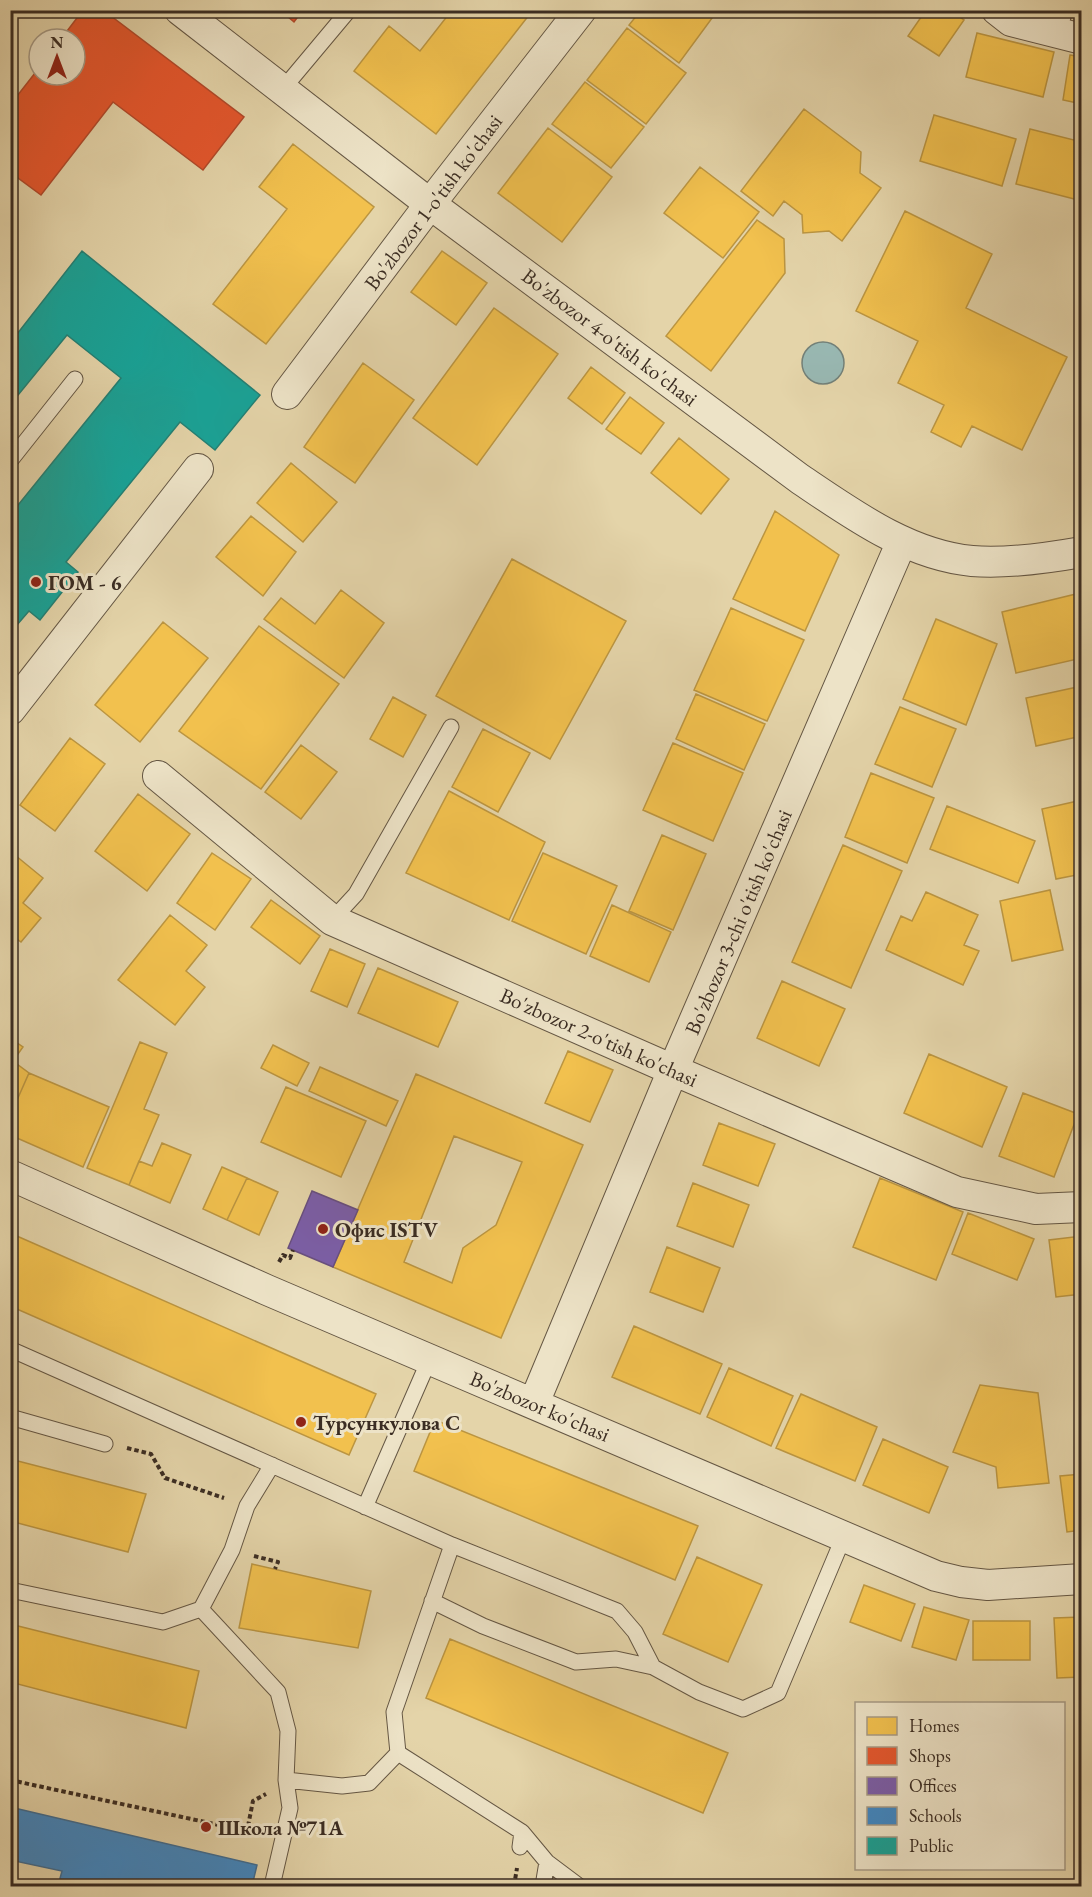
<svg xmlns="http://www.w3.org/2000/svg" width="1092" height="1897" font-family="'EB Garamond',serif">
<rect width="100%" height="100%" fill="#e4d4a9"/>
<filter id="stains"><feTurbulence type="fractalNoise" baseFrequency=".00333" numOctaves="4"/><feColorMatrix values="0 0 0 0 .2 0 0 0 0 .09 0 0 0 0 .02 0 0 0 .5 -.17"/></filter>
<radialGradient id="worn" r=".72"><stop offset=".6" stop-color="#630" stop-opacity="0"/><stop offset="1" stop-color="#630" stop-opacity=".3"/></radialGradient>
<path fill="#98b7b1" stroke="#738078" stroke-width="1.5" d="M802 363a21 21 0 1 1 42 0a21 21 0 1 1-42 0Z"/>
<path fill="#f2c14e" stroke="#bb9541" stroke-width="1.5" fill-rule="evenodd" d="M452,10H533L436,134L354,71L389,26L420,51Z
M641,10H718L679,63L629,25Z
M926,10H949L964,20L939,56L908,36Z
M627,28L686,73L646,124L587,80Z
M977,33L1054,52L1043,97L966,77Z
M1070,55L1082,57V104L1063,100Z
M585,82L644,127L611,168L552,124Z
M804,109L861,152L860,173L881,188L842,241L829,231L803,233L802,215L784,201L773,216L741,191Z
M934,115L1016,139L1002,186L920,161Z
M548,128L612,177L562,242L498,193Z
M1030,129L1082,142V201L1016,184Z
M293,144L374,207L266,344L213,304L287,209L259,187Z
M700,167L759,212L723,258L664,213Z
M905,211L992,254L966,308L1067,357L1022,450L972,426L961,447L931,432L944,405L898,383L918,341L856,311Z
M757,220L784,239L785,273L711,371L666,336Z
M442,251L487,283L456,325L411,292Z
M494,308L558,354L477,465L413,418Z
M363,363L414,400L355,483L304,447Z
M591,367L625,393L602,424L568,398Z
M630,397L664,423L641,454L606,429Z
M679,438L729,479L701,514L651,473Z
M291,463L337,502L303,542L257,503Z
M775,511L839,555L805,631L733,599Z
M251,516L296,552L263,596L216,557Z
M512,559L626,621L550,759L436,696Z
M341,590L384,623L344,678L264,619L281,598L315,624Z
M1076,594L1082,618V658L1016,673L1002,612Z
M731,608L804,640L767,721L694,690Z
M936,619L997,644L966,725L903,699Z
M163,622L208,658L140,742L95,705Z
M259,626L339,684L261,789L179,731Z
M1082,686V736L1036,746L1026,698Z
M696,694L765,724L744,770L676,739Z
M393,697L426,715L403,757L370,739Z
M900,707L956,729L932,787L875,764Z
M483,729L530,753L498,812L452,787Z
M70,738L105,764L55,831L20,805Z
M673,743L743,773L713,841L643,810Z
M301,745L337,772L301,819L265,792Z
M871,773L934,798L907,863L845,837Z
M449,791L545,842L509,920L406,873Z
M138,794L190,834L147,891L95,851Z
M1082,800V874L1056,879L1042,809Z
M947,806L1035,841L1018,883L930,849Z
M662,835L706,854L673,930L629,911Z
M843,845L902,871L851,988L792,962Z
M10,851L43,878L23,903L41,918L21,942L10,934Z
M212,853L251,879L215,930L177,903Z
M543,853L617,886L586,954L512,921Z
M1050,890L1063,950L1012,961L1000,901Z
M926,892L978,915L964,945L979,951L963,985L886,950L901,916L912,921Z
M271,900L320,936L300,964L251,927Z
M612,905L671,932L649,982L590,956Z
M170,915L207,945L186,971L205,987L175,1025L118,980Z
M330,949L365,964L347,1007L311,991Z
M378,968L458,1002L438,1047L358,1013Z
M782,981L845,1009L819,1066L757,1038Z
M10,1038L23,1047L13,1061L29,1073L10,1116Z
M140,1042L167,1053L144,1109L159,1115L129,1185L87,1168Z
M273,1045L309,1063L297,1086L261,1068Z
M568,1051L613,1070L590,1122L545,1103Z
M929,1054L1007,1087L982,1147L904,1113Z
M320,1067L398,1101L386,1126L309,1091Z
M29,1073L109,1107L83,1167L10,1135V1116Z
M416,1074L583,1145L501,1338L333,1267ZM454,1136L522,1162L496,1225L463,1248L452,1283L404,1262Z
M286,1087L366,1121L341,1177L261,1142Z
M1023,1093L1078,1114L1054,1177L999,1156Z
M719,1123L775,1144L758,1186L703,1165Z
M162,1143L191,1155L170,1203L129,1185L139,1161L152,1166Z
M222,1167L247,1178L227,1220L203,1209Z
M247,1178L278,1192L259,1235L227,1220Z
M880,1178L963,1212L936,1280L853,1247Z
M693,1183L749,1205L733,1247L677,1226Z
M968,1213L1034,1239L1017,1280L952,1254Z
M10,1233L376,1394L349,1455L10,1306Z
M1082,1236V1294L1056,1297L1049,1240Z
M667,1247L720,1268L703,1312L650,1292Z
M634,1326L722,1364L700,1414L612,1377Z
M729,1368L793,1396L771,1446L707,1417Z
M980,1385L1038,1393L1049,1483L998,1488L996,1467L953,1452Z
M801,1394L877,1427L855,1481L776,1448Z
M435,1420L698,1526L675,1580L414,1471Z
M883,1439L948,1467L929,1513L863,1485Z
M10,1459L146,1494L128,1552L10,1521Z
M1082,1474V1530L1067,1532L1060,1476Z
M697,1557L762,1585L728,1662L663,1634Z
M252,1564L371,1591L358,1648L239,1628Z
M864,1585L915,1604L901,1641L850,1622Z
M924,1607L969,1620L956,1660L912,1647Z
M1082,1617V1677L1057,1678L1054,1618Z
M973,1621H1030V1660H973Z
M10,1624L199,1671L186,1728L10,1682Z
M450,1639L728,1753L703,1813L426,1698Z"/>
<path fill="#e4572e" stroke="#b14a2b" stroke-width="1.5" d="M83,10H103L244,117L203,170L113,102L41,195L10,172V105L39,68V75H75V39H61Z
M280,10H303L294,22Z"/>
<path fill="#7b5ea7" stroke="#684f7f" stroke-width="1.5" d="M312,1191L358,1210L333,1267L288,1248Z"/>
<path fill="#3f88c5" stroke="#3e6d94" stroke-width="1.5" d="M10,1807L257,1865L252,1886H121L111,1884V1886H58L62,1871L10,1860Z"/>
<path fill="#17a398" stroke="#228075" stroke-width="1.5" d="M82,251L260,395L215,450L180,422L66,562L78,572L40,620L29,611L10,633V515L121,378L67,335L10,405V343Z"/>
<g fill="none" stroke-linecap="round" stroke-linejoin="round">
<g stroke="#655744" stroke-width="17">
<path id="service" d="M1058,34L1065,10
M282,90L349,10
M10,461L75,379
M332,920L356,894L451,727
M10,1349L452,1545L617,1611L635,1632L653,1667L699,1692L743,1709L778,1693L844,1536
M10,1417L105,1444
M272,1465L247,1506L232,1550L201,1609L278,1692L288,1731L286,1780L290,1808L272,1886
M365,1507L430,1358
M452,1545L394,1712L398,1753L522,1832L520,1847
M10,1590L163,1622L201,1609
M432,1601L483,1626L576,1662L616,1659L653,1667
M286,1780L342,1786L369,1783L398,1753
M522,1832L547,1862L579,1886
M543,1886L547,1862"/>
</g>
<g stroke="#655744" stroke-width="32">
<path id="minor" d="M180,10L430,204L800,479C852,514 908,555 972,561C1006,564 1048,558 1082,552
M997,10L1011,21L1082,39
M287,394L430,204L581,10
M10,710L198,469
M158,776L332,920L673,1070L957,1192L1036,1209L1082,1207
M10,1175L267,1290L936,1576L961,1582L988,1585L1082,1579
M534,1403L673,1070L902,541"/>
</g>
<path stroke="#3b2d23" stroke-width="4" stroke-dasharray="4.5 3" stroke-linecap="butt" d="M279,1262L283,1255L290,1258L293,1250
M127,1448L151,1454L165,1478L224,1498
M254,1556L278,1562L275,1569
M10,1780L247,1831L253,1801L266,1794
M514,1886L517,1868"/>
<use href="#service" stroke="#ede3c7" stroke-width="15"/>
<use href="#minor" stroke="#ede3c7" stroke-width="30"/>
</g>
<g fill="#8f2418" stroke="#ede3c7" stroke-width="2">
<circle cx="36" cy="582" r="6"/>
<circle cx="323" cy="1229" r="6"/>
<circle cx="301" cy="1422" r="6"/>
<circle cx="206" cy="1827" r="6"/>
</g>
<g text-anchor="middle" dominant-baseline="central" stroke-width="6" stroke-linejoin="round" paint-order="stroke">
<g font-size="21" fill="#3b2d23" stroke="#ede3c7">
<text transform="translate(433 202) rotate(-53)">Bo'zbozor 1-o'tish ko'chasi</text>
<text transform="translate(610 337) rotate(37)">Bo'zbozor 4-o'tish ko'chasi</text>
<text transform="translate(738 922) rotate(-67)">Bo'zbozor 3-chi o'tish ko'chasi</text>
<text transform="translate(599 1037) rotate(24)">Bo'zbozor 2-o'tish ko'chasi</text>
<text transform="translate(540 1406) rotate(23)">Bo'zbozor ko'chasi</text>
</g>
<g font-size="21" font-weight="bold" fill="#3b2d23" stroke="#ede3c7" text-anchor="start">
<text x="48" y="582">ГОМ - 6</text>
<text x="335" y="1229">Офис ISTV</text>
<text x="313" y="1422">Турсункулова С</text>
<text x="218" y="1827">Школа №71А</text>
</g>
</g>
<rect width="1092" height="1897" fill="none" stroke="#e4d4a9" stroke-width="36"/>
<rect x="12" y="12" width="1068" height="1873" fill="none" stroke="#3b2d23" stroke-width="3"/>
<rect x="18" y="18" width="1056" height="1861" fill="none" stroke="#3b2d23" stroke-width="1.5"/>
<rect x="855" y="1702" width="210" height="168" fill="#ede3c7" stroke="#a69a85" stroke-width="1.5"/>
<rect x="867" y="1717" width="30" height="18" fill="#f2c14e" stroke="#a69a85" stroke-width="1.5"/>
<text x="909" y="1732" font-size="18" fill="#3b2d23">Homes</text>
<rect x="867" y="1747" width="30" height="18" fill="#e4572e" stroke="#a69a85" stroke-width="1.5"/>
<text x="909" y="1762" font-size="18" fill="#3b2d23">Shops</text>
<rect x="867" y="1777" width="30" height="18" fill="#7b5ea7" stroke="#a69a85" stroke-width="1.5"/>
<text x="909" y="1792" font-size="18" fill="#3b2d23">Offices</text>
<rect x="867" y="1807" width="30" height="18" fill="#3f88c5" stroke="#a69a85" stroke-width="1.5"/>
<text x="909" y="1822" font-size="18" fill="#3b2d23">Schools</text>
<rect x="867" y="1837" width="30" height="18" fill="#17a398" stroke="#a69a85" stroke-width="1.5"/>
<text x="909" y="1852" font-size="18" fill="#3b2d23">Public</text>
<g transform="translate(57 57)"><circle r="28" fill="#ede3c7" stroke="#a69a85" stroke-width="1.5"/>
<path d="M0-4.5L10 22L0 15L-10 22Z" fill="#8f2418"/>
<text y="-9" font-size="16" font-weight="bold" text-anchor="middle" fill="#3b2d23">N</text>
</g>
<rect width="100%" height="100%" filter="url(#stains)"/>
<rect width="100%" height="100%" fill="url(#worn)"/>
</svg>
